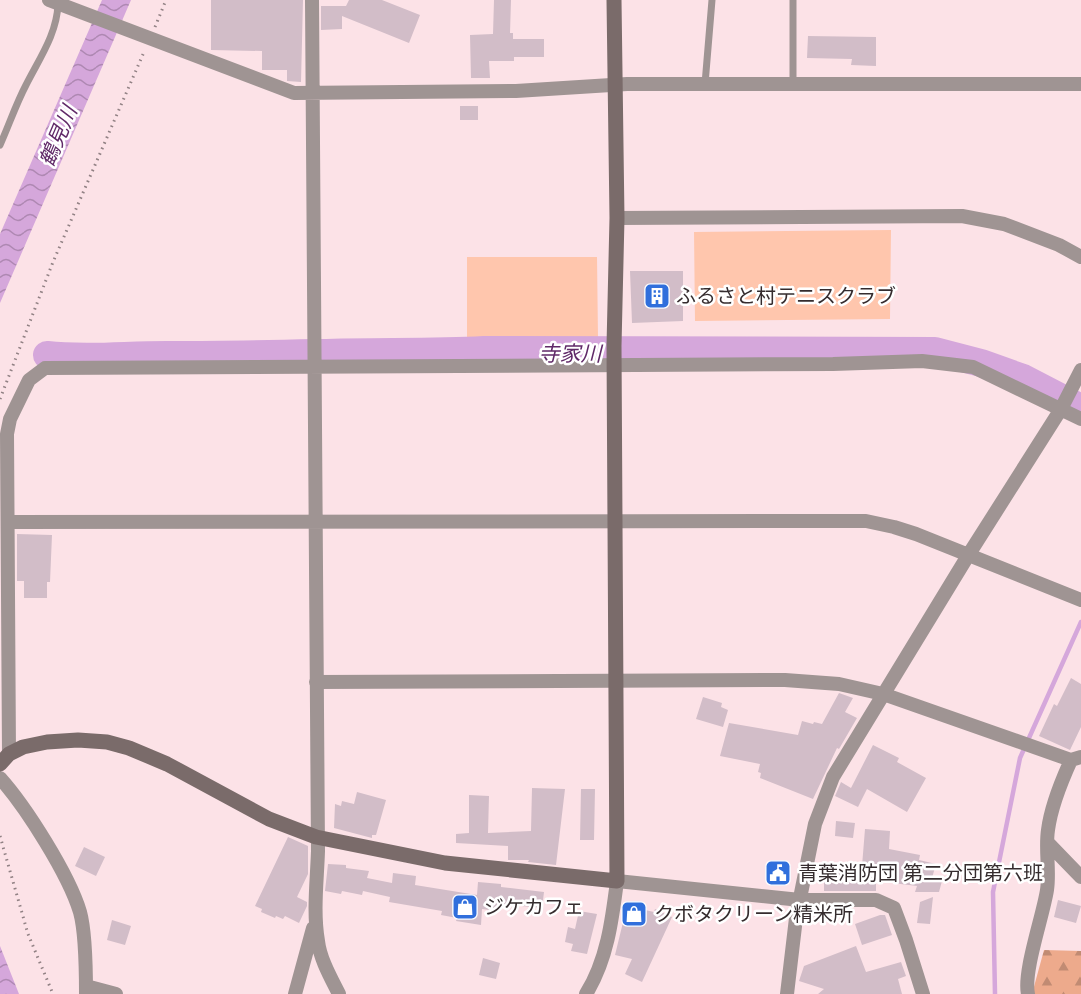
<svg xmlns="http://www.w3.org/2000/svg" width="1081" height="994" font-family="Raleway,'Noto Sans JP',sans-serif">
<defs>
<pattern id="forest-firs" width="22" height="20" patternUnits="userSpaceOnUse" patternTransform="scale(1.5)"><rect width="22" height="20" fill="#edaa8c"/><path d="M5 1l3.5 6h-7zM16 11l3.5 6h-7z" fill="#c18b73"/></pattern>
<pattern id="water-waves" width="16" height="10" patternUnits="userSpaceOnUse" patternTransform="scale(1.5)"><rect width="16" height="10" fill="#d5a7db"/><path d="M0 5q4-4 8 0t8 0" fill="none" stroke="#ae88b2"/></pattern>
</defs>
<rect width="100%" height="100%" fill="#fce2e7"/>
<path fill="#ffc6ad" d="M891,230L890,319L695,321L694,232Z
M467,257H597L598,338H467Z"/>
<path fill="url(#forest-firs)" d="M1044,950L1081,951V994H1032Z"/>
<path fill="url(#water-waves)" d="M102,0H131L0,303V234Z
M0,946L19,994H0Z"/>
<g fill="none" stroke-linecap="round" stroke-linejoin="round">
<path stroke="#d5a7db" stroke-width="4.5" d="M995,994L993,892L1020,758L1081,622"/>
<path stroke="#d5a7db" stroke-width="28" d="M47,355C89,360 132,354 175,355C223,355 271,354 320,353C375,351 429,353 484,350L935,351L981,363L1023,378L1081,408"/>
</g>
<path fill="#d2bdc8" d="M211,0H303L301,82L287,81V70H262V51L211,50Z
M349,0H382L420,15L409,43L342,16V29L321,30V6H346Z
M494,0H511L510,33H513V39H544V57H514V61H489L490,78H471L470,35L493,34Z
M808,36L876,37V66L851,65L852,59L807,58Z
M460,106H478V120H460Z
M630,271H683V321L632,323Z
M17,534L52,535L50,582H47V598H24V581H17Z
M1071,678L1081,684V727L1070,750L1039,736L1054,704L1057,706Z
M839,693L853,698L845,712L857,718L839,749L837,748L813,799L760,778L761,773L758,772L760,764L720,756L729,723L798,735L802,721L813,724L814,722L822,724Z
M703,697L722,703L721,707L728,710L723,727L696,719Z
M873,745L899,758L897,762L926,778L907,812L867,789L858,807L835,796L841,782L851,788Z
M532,788L565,789L556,865L528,862L529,860H508V846L456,843V834L469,833V795L489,796L488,833L531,831Z
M581,789H595L594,840H580Z
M357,792L386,800L376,835H372V838L334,828L335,804L341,806L342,801L354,804Z
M836,821L855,823L853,838L835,836Z
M865,829L890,831L889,849L920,855L919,860L936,864L932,878L942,881L939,892H915L917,886L876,881V891H824V865L862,866Z
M288,837L308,846V874L297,897L307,902V906L299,923L285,916L283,919L276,916L275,918L261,912L262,909L255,906Z
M84,847L105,857L96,876L75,866Z
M773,863L785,864L783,882L771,880Z
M328,864L346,865V868L369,871L367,878L392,883L393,873L416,876L415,885L477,895L478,882L501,884V887L544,892L542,908L499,904L498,911L482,909L481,925L456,921L457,918L441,915L442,911L389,902L390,897L363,891L362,895L342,891L341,894L325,891Z
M933,897L930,924L917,923L920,902Z
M1058,900L1081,906L1076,923L1054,917Z
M627,906L654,912L655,909L672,917L642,982L625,974L632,959L615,955Z
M579,911L597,914L587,954L571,951L573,944L565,942L568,927L575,929Z
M880,915H885L892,935L862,945L855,924Z
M112,920L131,926L125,945L107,940Z
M856,946L866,972L901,962L906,976L898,979L902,994H818L824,989L799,981L804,966Z
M483,958L500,963L496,979L479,975Z"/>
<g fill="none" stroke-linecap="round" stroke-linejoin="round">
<path stroke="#918184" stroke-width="3" stroke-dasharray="1.5 4.5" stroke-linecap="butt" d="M155,27L166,0
M0,399L53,262L144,52
M0,836L28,934L53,994"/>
<path stroke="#9f9493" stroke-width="7" d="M705,84L712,0
M793,84V0
M0,145C9,125 16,104 26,85C39,59 57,34 58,4"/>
<path stroke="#9f9493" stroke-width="14" d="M49,0L294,93L516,91L627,84H1081
M312,0L318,851C317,881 313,912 318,941C320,959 331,978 339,994
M617,218L962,216L1004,224L1059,245L1081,257
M8,522L866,521L894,527L916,534L1081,600
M316,682L785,680L839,684L883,694L1071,760
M9,754L7,434L10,419L29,380L45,368L833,364L922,361L973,367L1081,419
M0,778C26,807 69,875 80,912C85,930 86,974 86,994
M1048,843L1081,877
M86,986L116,994
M295,994L313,928
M586,994C607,960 612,921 617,881L800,900H876L894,908L906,940L923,994
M787,994L796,918L815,824L833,777L969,554L1061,409L1081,370
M1028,994C1023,972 1043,916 1047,890C1050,870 1045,850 1048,830C1051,806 1061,782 1071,760L1081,757"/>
<path stroke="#7a6b6a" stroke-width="15" d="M0,764L9,754L23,747L47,742L78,740L107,742L129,748L167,764L269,819L316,837L445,863L617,881L614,346L617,218L614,0"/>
</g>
<defs>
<g id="building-square" transform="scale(1.35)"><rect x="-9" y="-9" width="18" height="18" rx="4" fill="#306fdc" stroke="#fff"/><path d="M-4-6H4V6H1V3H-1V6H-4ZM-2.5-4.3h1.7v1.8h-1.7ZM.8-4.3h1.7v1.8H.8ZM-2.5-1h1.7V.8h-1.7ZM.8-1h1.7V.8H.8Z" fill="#fff"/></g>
<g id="civic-square" transform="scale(1.35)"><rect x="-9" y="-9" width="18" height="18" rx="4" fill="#306fdc" stroke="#fff"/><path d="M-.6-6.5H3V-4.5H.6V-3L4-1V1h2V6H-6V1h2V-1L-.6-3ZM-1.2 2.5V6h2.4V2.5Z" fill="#fff"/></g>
<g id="shop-square" transform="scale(1.35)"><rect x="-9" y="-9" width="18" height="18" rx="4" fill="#306fdc" stroke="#fff"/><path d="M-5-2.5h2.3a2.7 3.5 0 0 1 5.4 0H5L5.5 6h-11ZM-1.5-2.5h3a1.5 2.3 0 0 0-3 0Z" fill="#fff"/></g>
</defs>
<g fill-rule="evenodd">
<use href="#building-square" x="657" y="296"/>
<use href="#civic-square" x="778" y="873"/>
<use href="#shop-square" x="465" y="907"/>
<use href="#shop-square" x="634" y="914"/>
</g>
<g text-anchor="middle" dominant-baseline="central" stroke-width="5" stroke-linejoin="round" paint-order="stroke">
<g font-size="20" fill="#352c2e" stroke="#fff" text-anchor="start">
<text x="676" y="296">ふるさと村テニスクラブ</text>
<text x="798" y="873">青葉消防団 第二分団第六班</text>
<text x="484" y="907">ジケカフェ</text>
<text x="654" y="914">クボタクリーン精米所</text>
</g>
<g font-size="21" font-style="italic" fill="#602968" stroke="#fff">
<text transform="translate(58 136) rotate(-67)">鶴見川</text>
<text x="570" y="353">寺家川</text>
</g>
</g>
</svg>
